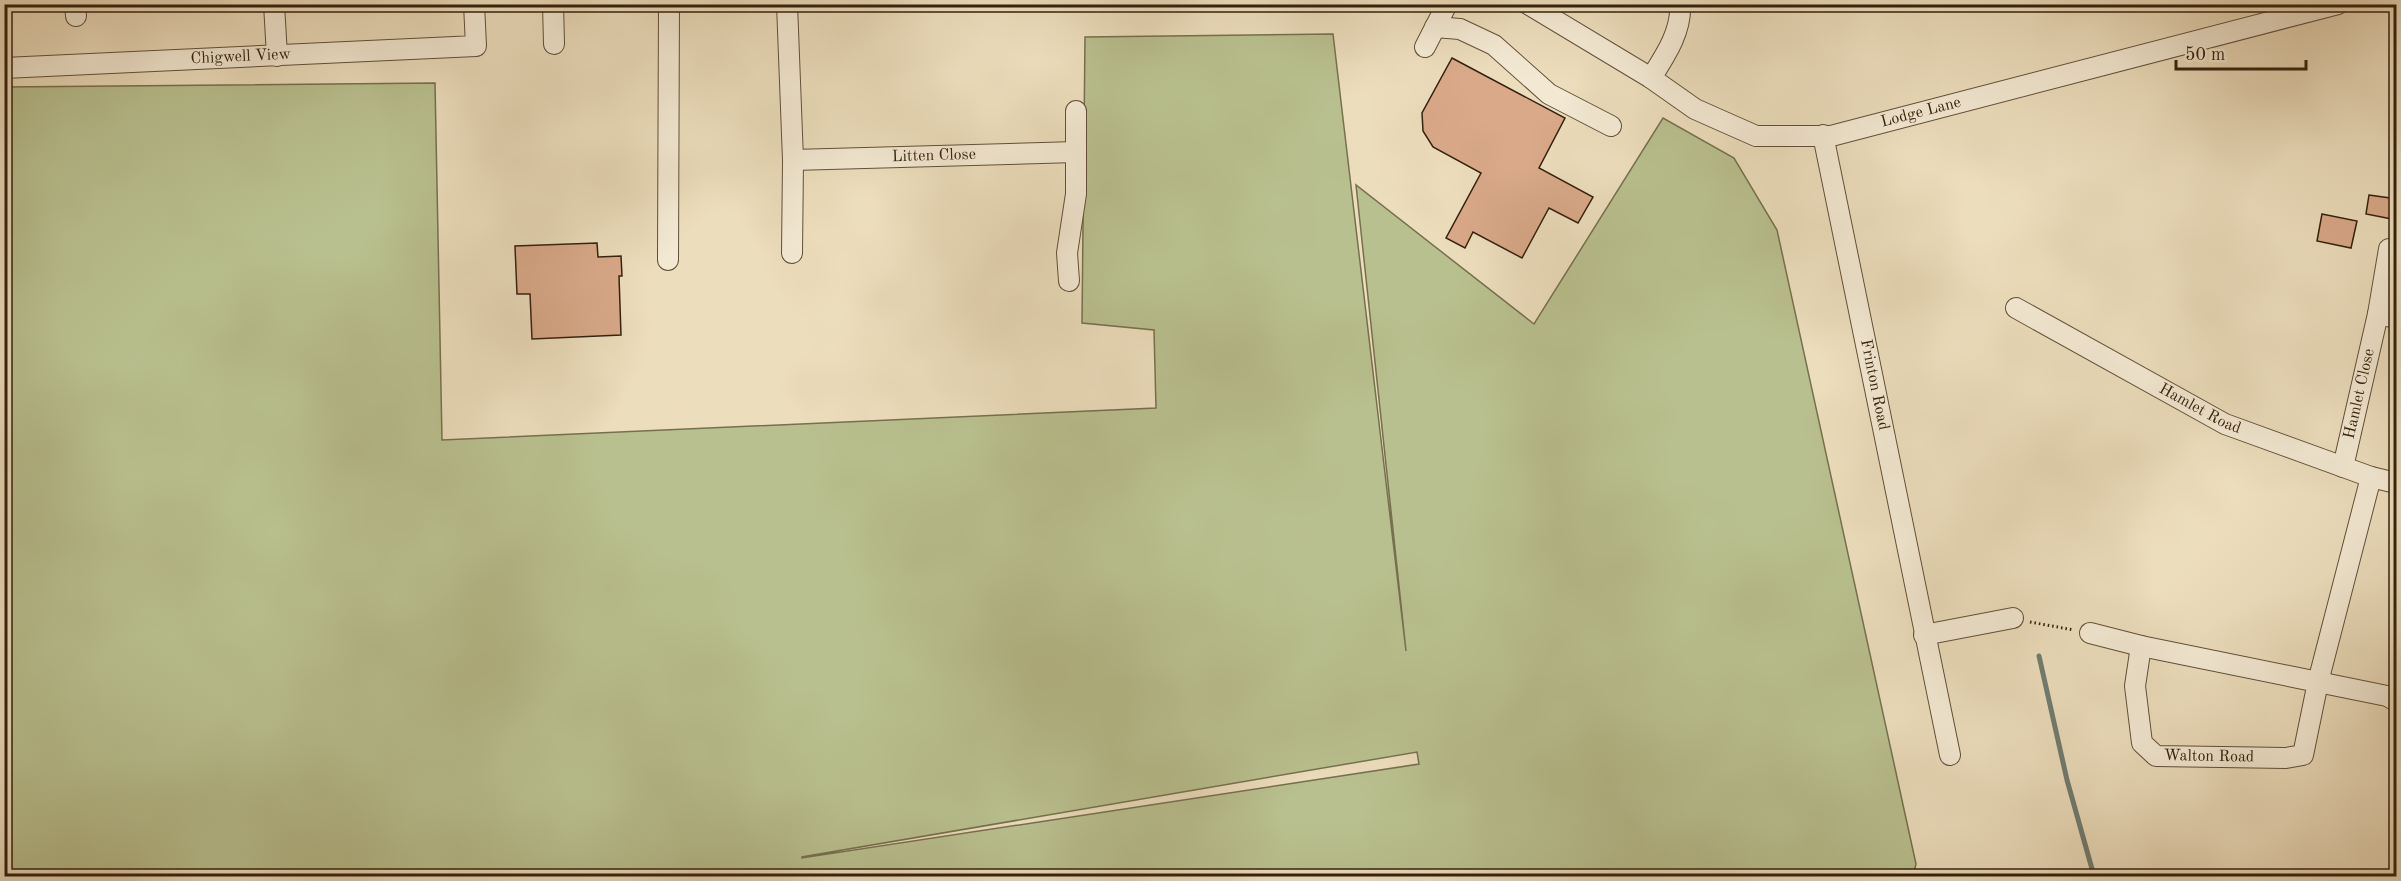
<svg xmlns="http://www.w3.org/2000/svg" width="2401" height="881" font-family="'Old Standard TT',serif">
<rect width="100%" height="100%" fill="#ecddbc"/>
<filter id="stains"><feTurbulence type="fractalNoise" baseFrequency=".00333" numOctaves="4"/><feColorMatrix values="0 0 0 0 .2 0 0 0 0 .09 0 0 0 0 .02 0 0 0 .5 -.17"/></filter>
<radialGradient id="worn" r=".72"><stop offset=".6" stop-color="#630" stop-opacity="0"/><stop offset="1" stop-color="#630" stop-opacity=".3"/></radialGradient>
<path fill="#b9c08f" stroke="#76704e" stroke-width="1.5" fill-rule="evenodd" d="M1333,34L1406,651L1356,185L1534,324L1663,118L1734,158L1777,230L1916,864L1913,876H5L4,87L435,83L442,440L1156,408L1154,330L1082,323L1085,37ZM1417,752L1419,764L802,858V857Z"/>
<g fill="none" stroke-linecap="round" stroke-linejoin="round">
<path stroke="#717d72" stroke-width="5" d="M2039,656L2067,780L2094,876"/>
</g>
<path fill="#d9a989" stroke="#34210d" stroke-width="1.5" d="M1452,58L1565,118L1539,168L1593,197L1578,223L1549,208L1522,258L1473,232L1465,248L1446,238L1481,173L1433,147L1423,131L1422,113Z
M2369,195L2397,199V220L2366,214Z
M2322,214L2357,221L2351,248L2317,241Z
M597,243L598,257L621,256L622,276H619L621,335L532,339L530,294H517L515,246Z"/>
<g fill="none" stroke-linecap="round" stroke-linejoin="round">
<g stroke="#625039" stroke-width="22">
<g id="minor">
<path d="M75,4L76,16"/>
<path d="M274,4L277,56"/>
<path d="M553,4L554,44"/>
<path d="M787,4L793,160L792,253"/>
<path id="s1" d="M1528,4L1651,78L1695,109L1756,136H1831L2338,4"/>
<path d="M1435,27L1460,29L1494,45L1549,94L1611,126"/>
<path d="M1425,47L1447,4"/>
<path id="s2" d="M4,68L476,46L474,4"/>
<path d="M1651,78C1665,56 1682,31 1680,4"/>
<path id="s3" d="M1823,135L1950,755"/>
<path id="s4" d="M793,160L1076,152"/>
<path d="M668,260L669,4"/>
<path d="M1069,281L1067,253L1076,194V111"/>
<path id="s5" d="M2016,308L2225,424L2371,477L2396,483"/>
<path d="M2378,314L2396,318"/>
<path id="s6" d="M2343,467L2378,314L2389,249"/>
<path d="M2090,633L2141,646L2387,696L2396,701"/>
<path d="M1924,635L2013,618"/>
<path id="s7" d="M2141,646L2135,686L2142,743L2156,756L2286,758L2303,755L2318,682L2371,477"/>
</g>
</g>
<path stroke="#34210d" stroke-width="3" stroke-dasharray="1.5 3" stroke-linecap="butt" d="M2030,622L2074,630"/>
<use href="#minor" stroke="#f3e9d3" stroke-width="20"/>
</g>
<g text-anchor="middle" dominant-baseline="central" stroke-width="5" stroke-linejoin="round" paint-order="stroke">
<g font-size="16" fill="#34210d" stroke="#f3e9d3">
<text stroke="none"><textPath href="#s2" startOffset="237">Chigwell View</textPath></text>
<text stroke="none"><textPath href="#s1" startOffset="432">Lodge Lane</textPath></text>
<text stroke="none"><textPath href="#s4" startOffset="141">Litten Close</textPath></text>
<text stroke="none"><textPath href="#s3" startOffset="255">Frinton Road</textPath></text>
<text stroke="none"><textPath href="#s6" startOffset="75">Hamlet Close</textPath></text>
<text stroke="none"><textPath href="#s5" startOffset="210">Hamlet Road</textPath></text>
<text stroke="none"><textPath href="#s7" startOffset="170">Walton Road</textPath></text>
</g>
</g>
<rect width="2401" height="881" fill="none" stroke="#ecddbc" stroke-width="24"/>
<rect x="6" y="6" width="2389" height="869" fill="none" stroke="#34210d" stroke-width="3"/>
<rect x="12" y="12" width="2377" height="857" fill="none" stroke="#34210d" stroke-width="1.5"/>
<path d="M2176 60v9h130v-9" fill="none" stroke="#34210d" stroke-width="3"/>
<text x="2185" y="60" font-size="18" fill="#34210d" stroke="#f3e9d3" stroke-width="4.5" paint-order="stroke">50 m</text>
<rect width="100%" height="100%" filter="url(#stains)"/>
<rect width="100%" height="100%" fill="url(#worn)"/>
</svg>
